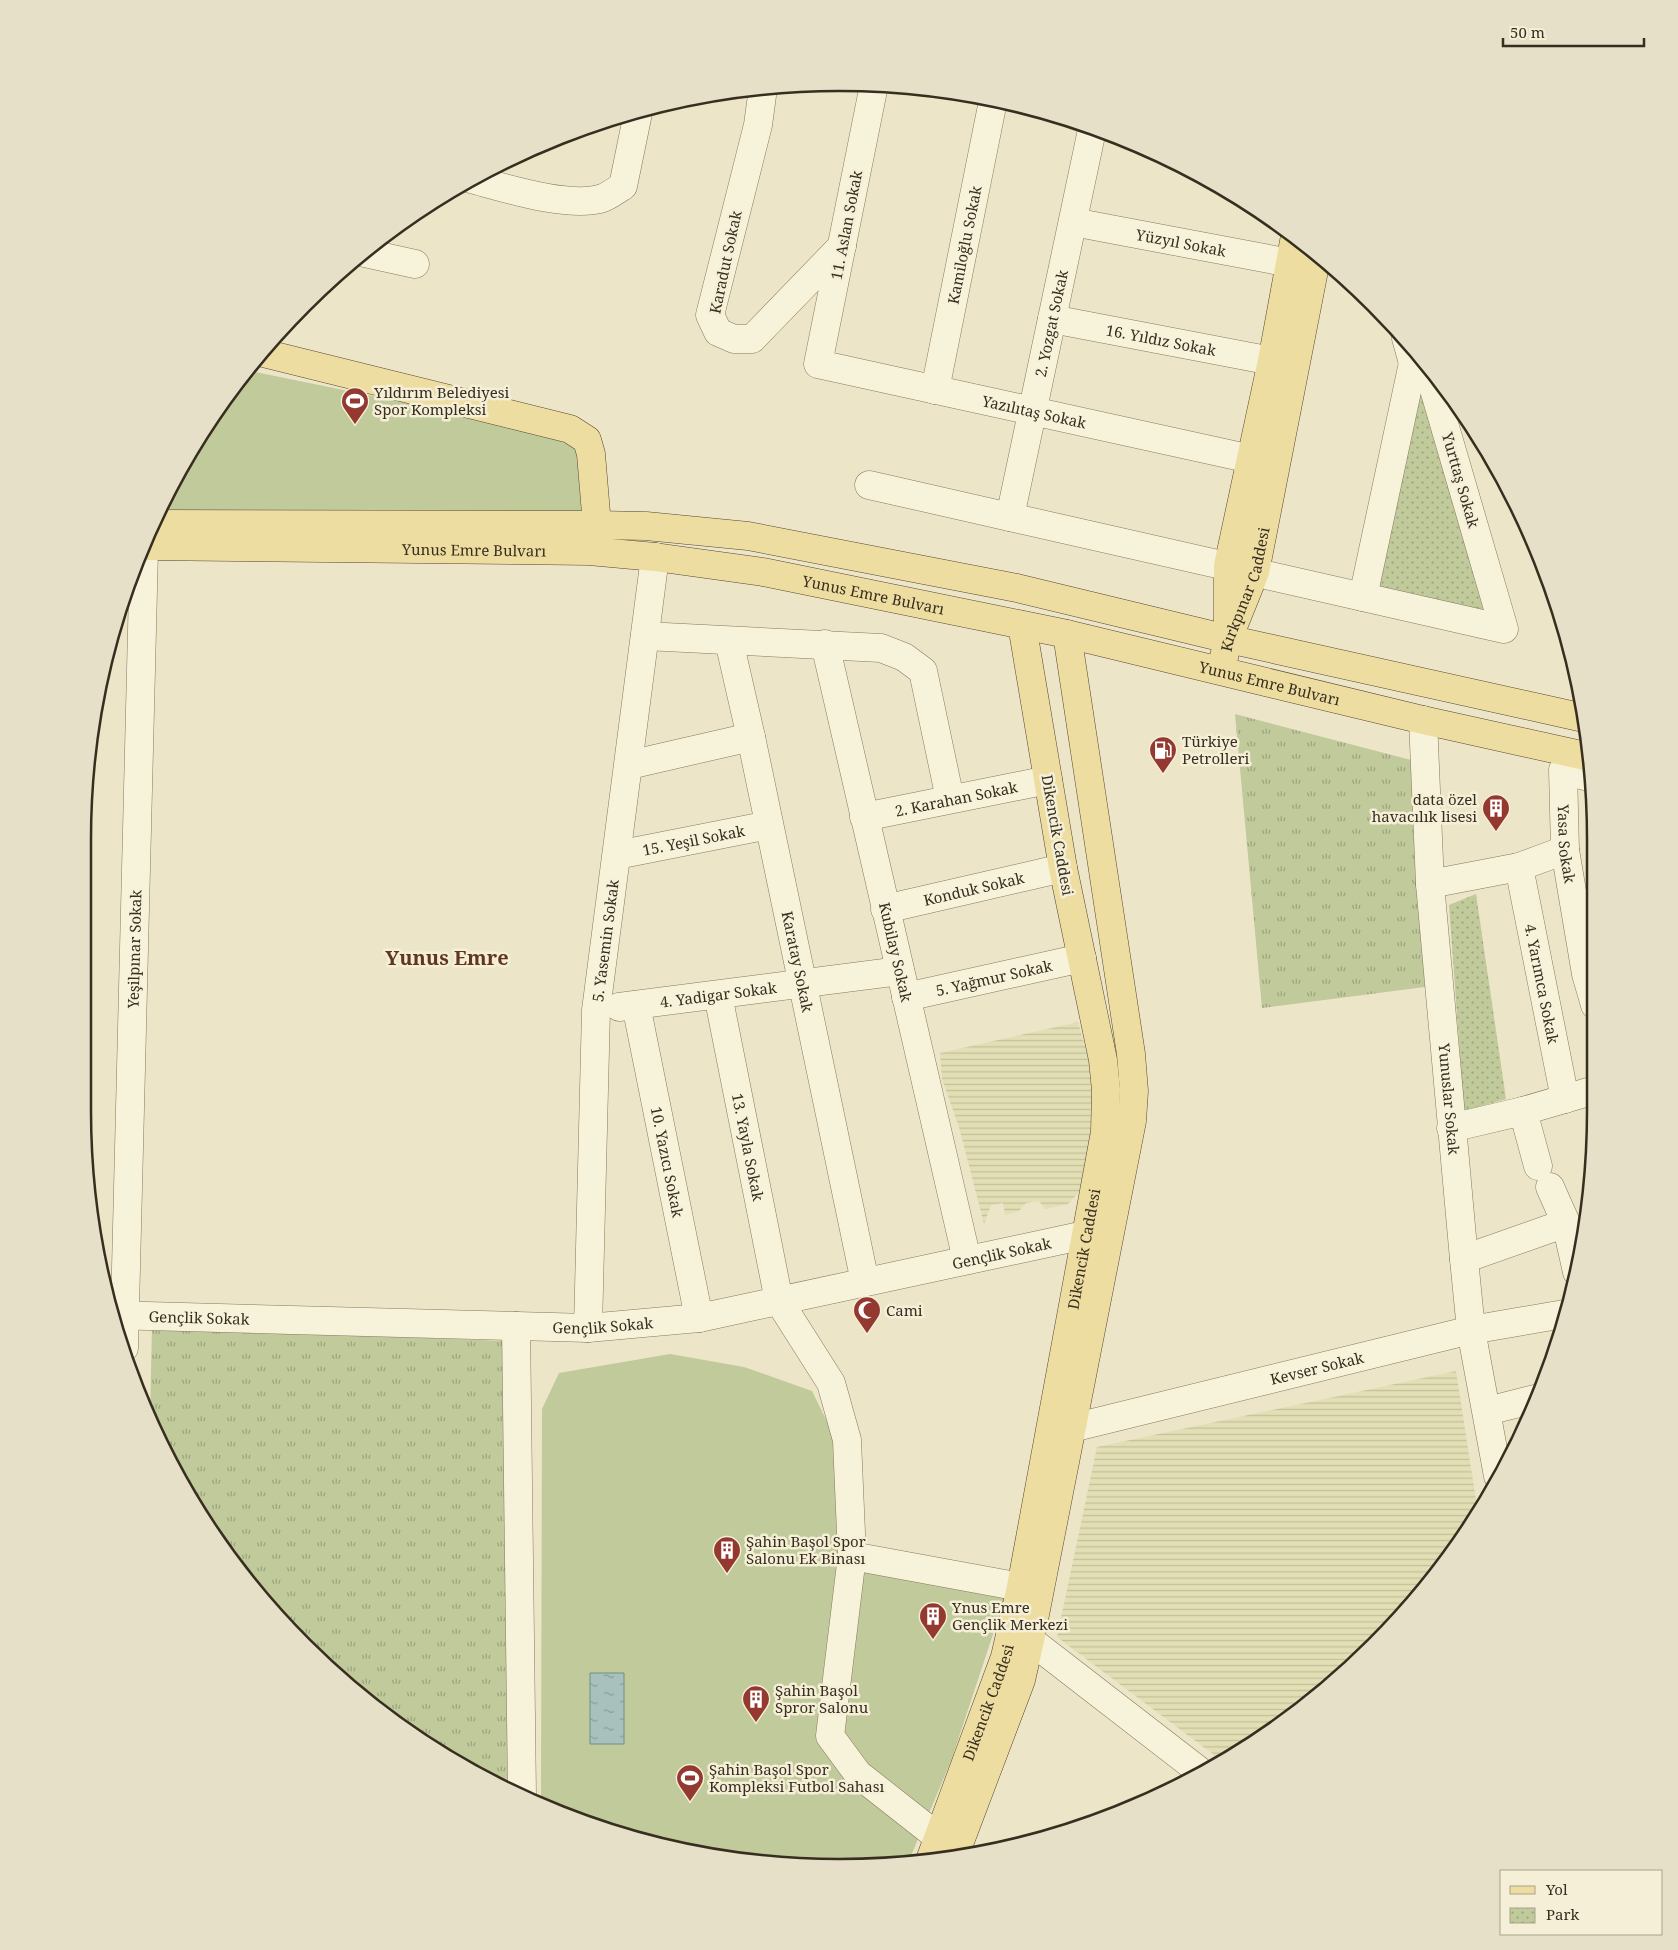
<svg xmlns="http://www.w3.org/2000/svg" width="1678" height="1950" font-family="'Noto Serif',serif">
<defs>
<pattern id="farmland-rules" width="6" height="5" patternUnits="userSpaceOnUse" patternTransform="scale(1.25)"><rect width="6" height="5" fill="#e2dfb5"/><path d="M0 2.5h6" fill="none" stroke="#c3c09b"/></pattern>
<pattern id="grass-tufts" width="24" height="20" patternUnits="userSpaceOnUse" patternTransform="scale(1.25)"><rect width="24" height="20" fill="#c0ca9b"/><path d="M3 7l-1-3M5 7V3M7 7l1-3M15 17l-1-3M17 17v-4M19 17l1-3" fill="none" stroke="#9da47e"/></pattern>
<pattern id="park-dots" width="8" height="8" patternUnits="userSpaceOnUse" patternTransform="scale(1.25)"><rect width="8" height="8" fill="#c0ca9b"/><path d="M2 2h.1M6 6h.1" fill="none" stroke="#9da47e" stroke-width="1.8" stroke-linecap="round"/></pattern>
<pattern id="water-ripples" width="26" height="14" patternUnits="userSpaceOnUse" patternTransform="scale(1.25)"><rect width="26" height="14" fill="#a8c1bc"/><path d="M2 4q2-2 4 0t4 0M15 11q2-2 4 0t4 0" fill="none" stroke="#8a9d98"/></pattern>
</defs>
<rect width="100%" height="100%" fill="#ede5c7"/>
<path fill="url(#farmland-rules)" d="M1078,1022L1094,1079L1097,1130L1079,1192L1068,1204L1045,1209L1039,1201L1026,1203L1019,1211L1005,1215L1003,1203L991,1205L984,1224L959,1127L942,1079L940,1053Z
M1456,1371L1478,1513L1468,1531L1374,1646L1259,1740L1222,1761L1057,1637L1097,1447Z"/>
<path fill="url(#grass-tufts)" d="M1235,714L1411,760L1425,987L1262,1008Z
M152,1327L504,1341L508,1787L418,1740L340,1680L270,1610L210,1532L161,1446L150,1418Z"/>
<path fill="url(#park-dots)" d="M1416,383L1423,386L1492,619L1370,591Z
M1476,894L1506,1099L1464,1111L1449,905Z"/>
<path fill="#c0ca9b" d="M246,370L422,406L580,443L589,515L158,511L161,504L239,378Z
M670,1354L744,1367L812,1391L839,1446L859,1560L1008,1589L951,1761L908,1863L889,1866L740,1861L643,1842L550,1810L541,1806L542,1409L559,1373Z"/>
<path fill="url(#water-ripples)" stroke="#6f8f8a" d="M590,1673H624V1744H590Z"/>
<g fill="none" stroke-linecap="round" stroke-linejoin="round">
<g stroke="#87785d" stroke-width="29">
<g id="minor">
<path id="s1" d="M874,85L818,364L1251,459"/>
<path d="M763,88L758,125L710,315L718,332L734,339H752L842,246"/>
<path d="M471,179C505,188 570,209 603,198C610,195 617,190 623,186L638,113"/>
<path id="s2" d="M1073,222L1290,263"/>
<path d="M365,253L415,264"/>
<path id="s3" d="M1052,319L1272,361"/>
<path id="s4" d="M935,390L993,101"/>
<path d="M869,485L1504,629L1431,379L1413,363L1406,338"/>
<path id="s5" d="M1010,517L1092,130"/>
<path d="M1363,597L1413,363"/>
<path d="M645,636L881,648L904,657L923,671L950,799"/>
<path id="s6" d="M729,641L751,737L865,1282"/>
<path id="s7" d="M825,644L967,1260"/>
<path id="s8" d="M1423,720L1430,884L1464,1259L1471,1330L1498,1476"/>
<path d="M629,765L751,737"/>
<path id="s9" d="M1592,778L1563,770L1565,850L1586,974L1595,1005"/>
<path id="s10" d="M864,817L1048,780"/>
<path id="s11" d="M617,855L769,825"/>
<path id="s12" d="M1519,867L1565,1099"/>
<path d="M1430,884L1519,867L1565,850"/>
<path id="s13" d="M885,909L1063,868"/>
<path id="s14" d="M718,995L779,1301L831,1383L847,1440L852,1556L830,1736L858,1774L938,1837"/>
<path id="s15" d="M906,997L1082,958"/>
<path id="s16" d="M636,1005L699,1318"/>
<path id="s17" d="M619,1007L900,971"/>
<path d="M1523,1111L1538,1166"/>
<path d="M1451,1128L1523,1111L1595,1090"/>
<path d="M1550,1187L1566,1223L1577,1272"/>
<path d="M1464,1259L1566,1223"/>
<path id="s18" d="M111,1315L588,1328L699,1318L1085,1235"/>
<path d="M516,1326L522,1795"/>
<path id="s19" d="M588,1328L596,1010L655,557"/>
<path id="s20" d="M124,1348L144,550"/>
<path d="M1487,1411L1539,1398"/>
<path id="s21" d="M1072,1428L1471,1330L1564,1314"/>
<path d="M852,1556L1021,1587"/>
<path d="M1030,1640L1202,1773"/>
</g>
</g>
<g stroke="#564631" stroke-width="29">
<g id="major">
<path d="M263,353L570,429L587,440L591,454L597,525"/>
<path d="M153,524L597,525L646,526L748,536L1017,588L1228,639L1584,718"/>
<path id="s22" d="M145,546L589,551L655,557L763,572L1067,634L1423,720L1590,757"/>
<path d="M1228,625V566L1272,361L1295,236"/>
<path id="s23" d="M1224,657L1228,639L1255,572L1317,255"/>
<path d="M954,1857L1021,1680L1030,1640L1132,1121L1134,1091L1131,1054L1067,634"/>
<path id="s24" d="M930,1860L1005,1657L1021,1587L1105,1132L1106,1090L1103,1060L1063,868L1022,625"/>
</g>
</g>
<use href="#minor" stroke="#f7f2da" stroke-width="28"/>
<use href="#major" stroke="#eddda1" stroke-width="28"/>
</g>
<defs>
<g id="stadium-pin" transform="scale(1.4375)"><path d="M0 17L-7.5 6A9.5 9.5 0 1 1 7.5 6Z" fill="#943930" stroke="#f4efd6"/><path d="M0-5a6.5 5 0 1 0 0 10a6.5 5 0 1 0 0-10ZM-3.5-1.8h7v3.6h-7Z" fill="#fff"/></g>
<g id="fuel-pin" transform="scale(1.4375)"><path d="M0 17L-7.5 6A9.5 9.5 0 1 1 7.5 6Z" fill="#943930" stroke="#f4efd6"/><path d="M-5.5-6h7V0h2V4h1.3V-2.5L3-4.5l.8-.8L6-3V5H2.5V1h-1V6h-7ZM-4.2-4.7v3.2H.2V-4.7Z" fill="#fff"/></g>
<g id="building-pin" transform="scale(1.4375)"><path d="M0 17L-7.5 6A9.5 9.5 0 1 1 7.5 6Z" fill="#943930" stroke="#f4efd6"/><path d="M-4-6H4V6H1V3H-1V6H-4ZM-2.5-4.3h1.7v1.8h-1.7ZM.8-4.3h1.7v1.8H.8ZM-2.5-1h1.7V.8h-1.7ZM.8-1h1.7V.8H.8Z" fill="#fff"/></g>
<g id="mosque-pin" transform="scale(1.4375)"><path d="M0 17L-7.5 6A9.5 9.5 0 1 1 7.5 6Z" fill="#943930" stroke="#f4efd6"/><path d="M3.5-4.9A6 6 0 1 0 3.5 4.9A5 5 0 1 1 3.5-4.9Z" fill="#fff"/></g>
</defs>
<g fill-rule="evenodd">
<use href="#stadium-pin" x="355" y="401"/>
<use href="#fuel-pin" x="1163" y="750"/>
<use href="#building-pin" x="1496" y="808"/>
<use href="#mosque-pin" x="867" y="1310"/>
<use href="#building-pin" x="727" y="1550"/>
<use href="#building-pin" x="933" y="1616"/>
<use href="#building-pin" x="756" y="1699"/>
<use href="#stadium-pin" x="690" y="1778"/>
</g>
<g text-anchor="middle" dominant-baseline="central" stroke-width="5" stroke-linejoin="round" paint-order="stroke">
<g font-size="15" fill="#382e20" stroke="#f4efd6">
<text transform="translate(846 225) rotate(-79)">11. Aslan Sokak</text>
<text stroke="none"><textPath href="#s2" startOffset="110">Yüzyıl Sokak</textPath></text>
<text stroke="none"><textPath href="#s4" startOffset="148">Kamiloğlu Sokak</textPath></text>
<text transform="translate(725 262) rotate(-78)">Karadut Sokak</text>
<text stroke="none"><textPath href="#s5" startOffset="198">2. Yozgat Sokak</textPath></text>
<text stroke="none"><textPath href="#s3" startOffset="111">16. Yıldız Sokak</textPath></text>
<text stroke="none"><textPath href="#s1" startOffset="506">Yazılıtaş Sokak</textPath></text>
<text transform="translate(1461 480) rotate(74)">Yurttaş Sokak</text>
<text stroke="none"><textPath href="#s22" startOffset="329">Yunus Emre Bulvarı</textPath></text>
<text stroke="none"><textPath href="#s23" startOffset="71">Kırkpınar Caddesi</textPath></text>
<text stroke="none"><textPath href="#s22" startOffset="732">Yunus Emre Bulvarı</textPath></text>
<text stroke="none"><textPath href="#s22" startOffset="1138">Yunus Emre Bulvarı</textPath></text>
<text stroke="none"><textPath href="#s10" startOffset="94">2. Karahan Sokak</textPath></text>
<text transform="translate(1058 835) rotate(80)">Dikencik Caddesi</text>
<text stroke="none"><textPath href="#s11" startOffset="78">15. Yeşil Sokak</textPath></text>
<text stroke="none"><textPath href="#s9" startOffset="104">Yasa Sokak</textPath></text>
<text stroke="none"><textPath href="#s13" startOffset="91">Konduk Sokak</textPath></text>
<text stroke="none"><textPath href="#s19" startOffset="388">5. Yasemin Sokak</textPath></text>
<text stroke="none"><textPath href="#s20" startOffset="399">Yeşilpınar Sokak</textPath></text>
<text stroke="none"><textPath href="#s7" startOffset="316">Kubilay Sokak</textPath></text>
<text stroke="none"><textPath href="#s6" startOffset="328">Karatay Sokak</textPath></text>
<text stroke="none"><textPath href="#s15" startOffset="90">5. Yağmur Sokak</textPath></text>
<text stroke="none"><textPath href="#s12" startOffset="119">4. Yarımca Sokak</textPath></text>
<text stroke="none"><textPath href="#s17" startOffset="100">4. Yadigar Sokak</textPath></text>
<text stroke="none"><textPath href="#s8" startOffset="380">Yunuslar Sokak</textPath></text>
<text stroke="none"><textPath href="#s14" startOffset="155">13. Yayla Sokak</textPath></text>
<text stroke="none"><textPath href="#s16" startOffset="160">10. Yazıcı Sokak</textPath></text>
<text stroke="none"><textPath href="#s24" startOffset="632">Dikencik Caddesi</textPath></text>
<text stroke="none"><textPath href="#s18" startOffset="898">Gençlik Sokak</textPath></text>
<text stroke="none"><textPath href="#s18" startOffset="88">Gençlik Sokak</textPath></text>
<text stroke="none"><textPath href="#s18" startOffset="492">Gençlik Sokak</textPath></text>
<text stroke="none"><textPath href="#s21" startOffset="252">Kevser Sokak</textPath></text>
<text stroke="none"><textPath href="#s24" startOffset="168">Dikencik Caddesi</textPath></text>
</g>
<g font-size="15" fill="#382e20" stroke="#f4efd6" text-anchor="start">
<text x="374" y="392">Yıldırım Belediyesi<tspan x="374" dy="17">Spor Kompleksi</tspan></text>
<text x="1182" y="741">Türkiye<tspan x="1182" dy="17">Petrolleri</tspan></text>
<text x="1477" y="799" text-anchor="end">data özel<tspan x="1477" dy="17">havacılık lisesi</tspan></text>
<text x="886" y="1310">Cami</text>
<text x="746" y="1541">Şahin Başol Spor<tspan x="746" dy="17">Salonu Ek Binası</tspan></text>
<text x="952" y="1607">Ynus Emre<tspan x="952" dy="17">Gençlik Merkezi</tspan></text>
<text x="775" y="1690">Şahin Başol<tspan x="775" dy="17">Spror Salonu</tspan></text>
<text x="709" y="1769">Şahin Başol Spor<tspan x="709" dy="17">Kompleksi Futbol Sahası</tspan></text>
</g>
<g font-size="20" font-weight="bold" fill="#633621" stroke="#f4efd6">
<text x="447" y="957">Yunus Emre</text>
</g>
</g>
<path d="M0 0H1678V1950H0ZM839 91H839A748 748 0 0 1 1587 839V1111A748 748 0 0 1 839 1859H839A748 748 0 0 1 91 1111V839A748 748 0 0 1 839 91Z" fill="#e5e0c7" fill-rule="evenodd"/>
<path fill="none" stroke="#382e20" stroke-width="2.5" d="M839 91H839A748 748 0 0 1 1587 839V1111A748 748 0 0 1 839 1859H839A748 748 0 0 1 91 1111V839A748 748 0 0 1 839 91Z"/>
<rect x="1500" y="1870" width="162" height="65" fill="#f4efd6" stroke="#a9a28d"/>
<rect x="1510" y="1886" width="25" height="8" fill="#eddda1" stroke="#a9a28d"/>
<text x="1546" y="1895" font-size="15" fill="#382e20">Yol</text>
<rect x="1510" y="1908" width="25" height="15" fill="url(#park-dots)" stroke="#a9a28d"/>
<text x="1546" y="1920" font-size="15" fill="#382e20">Park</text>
<path d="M1503 38v8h141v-8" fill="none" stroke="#382e20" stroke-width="2.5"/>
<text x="1510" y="38" font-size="15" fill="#382e20" stroke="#f4efd6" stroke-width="4" paint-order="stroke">50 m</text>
</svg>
